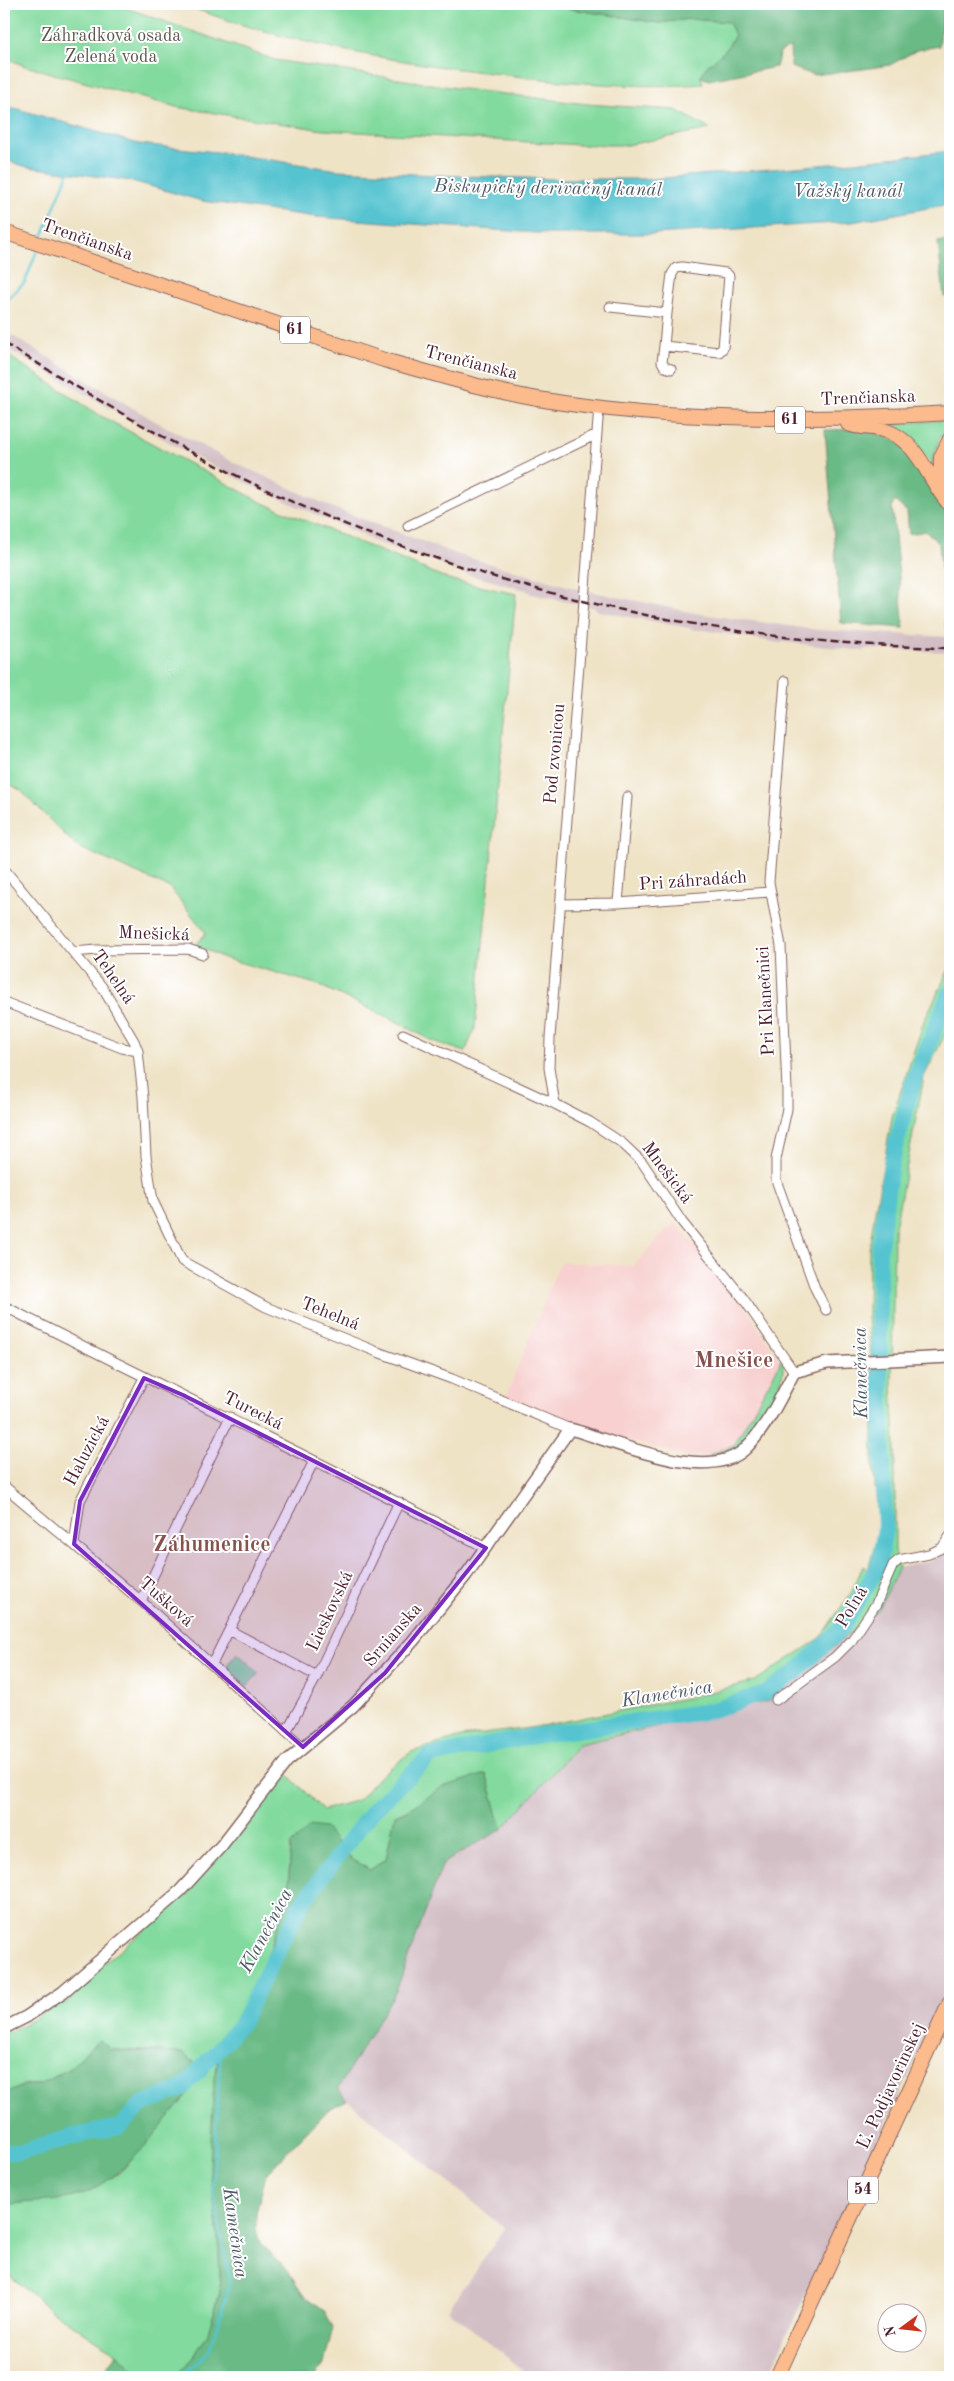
<svg xmlns="http://www.w3.org/2000/svg" width="954" height="2381" font-family="'Old Standard TT',serif">
<rect width="100%" height="100%" fill="#fff"/>
<filter id="ink" filterUnits="userSpaceOnUse"><feTurbulence type="fractalNoise" baseFrequency=".02" numOctaves="2"/><feDisplacementMap in="SourceGraphic" scale="10" xChannelSelector="R" yChannelSelector="G"/><feConvolveMatrix kernelMatrix="1 2 1 2 8 2 1 2 1" color-interpolation-filters="sRGB"/></filter>
<filter id="wash" filterUnits="userSpaceOnUse"><feTurbulence type="fractalNoise" baseFrequency=".0096" numOctaves="4" result="noise"/><feDisplacementMap in="SourceGraphic" scale="20" xChannelSelector="R" yChannelSelector="G"/><feGaussianBlur stdDeviation="1.12" result="paint"/><feColorMatrix in="noise" values="0 0 0 0 0 0 0 0 0 0 0 0 0 0 0 0 0 1.4 0 .05"/><feComposite in="paint" operator="in"/></filter>
<g filter="url(#wash)">
<rect width="100%" height="100%" fill="#efe3c6"/>
<path fill="#f7d0cf" d="M675,1222L736,1294L780,1360L779,1365L734,1445L709,1455L689,1457L571,1426L506,1396L560,1262L633,1266Z"/>
<path fill="#d2bec5" d="M4,331L155,421L231,461L336,509L459,555L574,588L700,614L819,630L950,637V652L866,649L864,651L784,642L780,643L704,630H694L689,628L598,611L595,608L531,594L526,590L451,570L448,566L372,541L369,538L258,489L184,451L4,347Z
M950,1549V1987L767,2377H517L523,2370L448,2310L505,2228L347,2100L338,2090L396,1991L443,1863L502,1829L579,1744L769,1701L879,1609L899,1568L933,1560Z"/>
<path fill="#82da9e" stroke="#667c64" d="M4,4H115L275,60L463,89L586,104L676,110L710,129L627,145H580L323,130L176,107L25,66L4,57Z
M182,4H540L659,23L689,19L729,22L735,35L726,50L706,67L701,77L703,84C633,89 561,82 491,73C387,61 280,42 182,4Z
M4,353L101,416L261,502L451,580L516,594L475,1029L465,1052L430,1040L396,1021L316,984L224,958L195,945L206,933L170,888L76,846L20,790L4,781Z
M950,420V426L939,439L932,464L911,436L893,424Z
M950,967V1024L924,1077L894,1232L892,1381L895,1447V1551L899,1568L879,1609L769,1701L579,1744L502,1829L486,1774L395,1815L386,1859L370,1870L350,1858L325,1828L291,1845L288,1891L271,1946L255,1987L226,2034L218,2239L221,2289L208,2333L195,2355L175,2377H146L130,2367L117,2353L95,2340L48,2308L4,2271V2205L73,2197L95,2188L119,2173L142,2149L203,2075L162,2051L111,2050L99,2040L70,2068L40,2085H24L4,2095V2034L36,2018L55,2004L67,2002L82,1981L142,1932L230,1844L286,1773L323,1810L358,1800L380,1776L411,1752L461,1737L530,1728L691,1697L755,1681L819,1639L851,1593L863,1566L868,1570L879,1529L873,1464L872,1371L868,1316L869,1250L875,1211L892,1117L924,1021Z
M780,1360L783,1362C786,1386 759,1436 738,1447C730,1451 720,1453 712,1456L709,1455L734,1445L779,1365Z
M237,1653L259,1673L247,1686L226,1666Z"/>
<path fill="#69ba85" stroke="#5a6c58" d="M540,4H948L944,6L939,46L917,50L890,65L863,69L813,75L791,67L790,47L780,52L776,67L709,80L701,77L706,67L726,50L735,35L729,22L689,19L659,23Z
M950,239V296L944,297L938,242Z
M865,429L904,443L950,515V627L946,628L939,544L926,531L909,534L907,512L895,501L892,506L904,628L841,623L825,430Z
M486,1774L502,1829L443,1863L396,1991L338,2089L347,2100L329,2109L266,2174L256,2213V2229L260,2244L287,2269L303,2294L324,2310L333,2327L324,2364L314,2377H175L195,2355L208,2333L221,2289L218,2239L210,2167L214,2077L226,2034L255,1987L271,1946L288,1891L291,1845L310,1826L325,1828L350,1858L370,1870L386,1859L395,1815L406,1811L442,1787Z
M99,2040L111,2050L182,2053L195,2063L203,2075C168,2115 126,2184 73,2197C51,2203 26,2201 4,2205V2095L24,2085H40L70,2068Z
M117,2353L130,2367L146,2377H108V2364Z"/>
<path fill="#57c4d0" stroke="#50727e" d="M4,105L139,144L217,152L338,170L434,175L554,179H652L854,162L950,151V204L852,222L654,234H550L316,217L202,201L132,181L28,167L4,160Z"/>
<g fill="none" stroke-linecap="round" stroke-linejoin="round">
<path stroke="#57c4d0" stroke-width="2.5" d="M41,240L69,171
M4,302L25,282L38,248
M180,2377L209,2351L230,2285L213,2189L221,2046"/>
<path stroke="#57c4d0" stroke-width="16" d="M4,2152H22L74,2136L120,2127L141,2105L183,2088L241,2024L300,1906L372,1811L430,1756L546,1734L710,1711L765,1693L796,1672L842,1628L878,1567L885,1529L879,1335V1252L891,1163L913,1083L950,992"/>
</g>
</g>
<g filter="url(#ink)">
<g fill="none" stroke-linecap="round" stroke-linejoin="round">
<g stroke="#846461" stroke-width="11">
<path id="minor" d="M610,307L667,313L672,274L676,268L682,267L726,273L729,276L723,348L719,352L664,346L667,313
M664,346L662,362L665,367L671,369
M408,526L597,434
M785,681L769,882L781,946L787,1090V1109L776,1159V1180L815,1288L826,1310
M4,869L102,987L134,1041L138,1051L143,1097L146,1156L153,1201L182,1261L266,1307L375,1351L452,1379L570,1429
M618,903L627,797
M560,904L618,903L770,892
M74,952L96,950L188,949L203,954
M4,1002L122,1048L138,1051
M403,1034L555,1104L590,1122L622,1143L642,1162L682,1222L743,1298L794,1372
M555,1104L549,1068L550,1038C565,828 583,618 599,407
M4,1306C163,1388 327,1464 486,1548
M4,1486L141,1601L303,1747
M74,1544L80,1501L144,1378
M141,1601L230,1417
M229,1630L317,1676
M212,1664L314,1461
M776,1700L835,1657L852,1640L876,1604L893,1565L899,1560L929,1554L942,1548L950,1536
M286,1732L317,1676L399,1502"/>
</g>
<g stroke="#846461" stroke-width="14">
<path id="tertiary" d="M4,2028L26,2017L63,1992L180,1891L222,1845L287,1761L353,1706L413,1641L466,1575L570,1429C613,1440 707,1485 745,1449C767,1427 780,1399 794,1372L827,1363L950,1357"/>
</g>
<g stroke="#846461" stroke-width="16">
<path id="primary" d="M4,232L384,360C435,374 486,390 538,399C675,422 812,421 950,413
M848,424C861,429 874,426 886,431C920,442 928,481 950,505
M940,488L941,457L950,439
M777,2377L950,2002"/>
</g>
<use href="#minor" stroke="#fff" stroke-width="9"/>
<use href="#tertiary" stroke="#fff" stroke-width="11"/>
<use href="#primary" stroke="#fbbb8d" stroke-width="14"/>
<path stroke="#4a1f2b" stroke-width="2.5" stroke-dasharray="8 4" stroke-linecap="butt" d="M4,343C88,394 172,445 260,487C477,589 711,644 950,648"/>
</g>
</g>
<path fill="#7b2cbf" fill-opacity="0.2" stroke="#7b2cbf" stroke-width="4" stroke-linejoin="round" d="M144,1378L183,1395L486,1548L385,1673L303,1747L74,1544L80,1501Z"/>
<g text-anchor="middle" dominant-baseline="central" stroke-width="4" stroke-linejoin="round" paint-order="stroke">
<g fill="#fff" stroke="#80626b" stroke-width="1">
<rect x="280" y="316.5" width="30" height="27" rx="4"/>
<rect x="775" y="406.5" width="30" height="27" rx="4"/>
<rect x="848" y="2176.5" width="30" height="27" rx="4"/>
</g>
<g font-size="16" font-weight="bold" fill="#4a1f2b">
<text x="295" y="330">61</text>
<text x="790" y="420">61</text>
<text x="863" y="2190">54</text>
</g>
<g font-size="18" fill="#5b574e" stroke="#fff">
<text x="111" y="36">Záhradková osada<tspan x="111" dy="21">Zelená voda</tspan></text>
</g>
<g font-size="18" fill="#4a1f2b" stroke="#fff">
<text transform="translate(87 240) rotate(19)">Trenčianska</text>
<text transform="translate(471 363) rotate(14)">Trenčianska</text>
<text transform="translate(868 398) rotate(-2)">Trenčianska</text>
<text transform="translate(555 754) rotate(-85)">Pod zvonicou</text>
<text transform="translate(693 881) rotate(-4)">Pri záhradách</text>
<text transform="translate(154 934) rotate(2)">Mnešická</text>
<text transform="translate(113 977) rotate(55)">Tehelná</text>
<text transform="translate(766 1001) rotate(-93)">Pri Klanečnici</text>
<text transform="translate(667 1173) rotate(53)">Mnešická</text>
<text transform="translate(330 1314) rotate(22)">Tehelná</text>
<text transform="translate(253 1411) rotate(27)">Turecká</text>
<text transform="translate(87 1451) rotate(-62)">Haluzická</text>
<text transform="translate(166 1602) rotate(41)">Tušková</text>
<text transform="translate(852 1607) rotate(-59)">Poľná</text>
<text transform="translate(330 1611) rotate(-65)">Lieskovská</text>
<text transform="translate(393 1635) rotate(-49)">Srnianska</text>
<text transform="translate(891 2086) rotate(-65)">Ľ. Podjavorinskej</text>
</g>
<g font-size="19" font-style="italic" fill="#4f5965" stroke="#fff">
<text transform="translate(548 189) rotate(1)">Biskupický derivačný kanál</text>
<text x="848" y="192">Važský kanál</text>
<text transform="translate(862 1373) rotate(-91)">Klanečnica</text>
<text transform="translate(667 1695) rotate(-9)">Klanečnica</text>
<text transform="translate(267 1931) rotate(-62)">Klanečnica</text>
<text transform="translate(234 2233) rotate(82)">Kamečnica</text>
</g>
<g font-size="22" font-weight="bold" fill="#86524e" stroke="#fff">
<text x="734" y="1361">Mnešice</text>
<text x="212" y="1545">Záhumenice</text>
</g>
</g>
<rect width="954" height="2381" fill="none" stroke="#fff" stroke-width="20"/>
<g transform="translate(902 2328) rotate(255)"><circle r="24" fill="#ffffff" stroke="#b7a5aa"/>
<path d="M0-4L9 19L0 12L-9 19Z" fill="#c8321e"/>
<text y="-8" font-size="14" font-weight="bold" text-anchor="middle" fill="#4a1f2b">N</text>
</g>
</svg>
